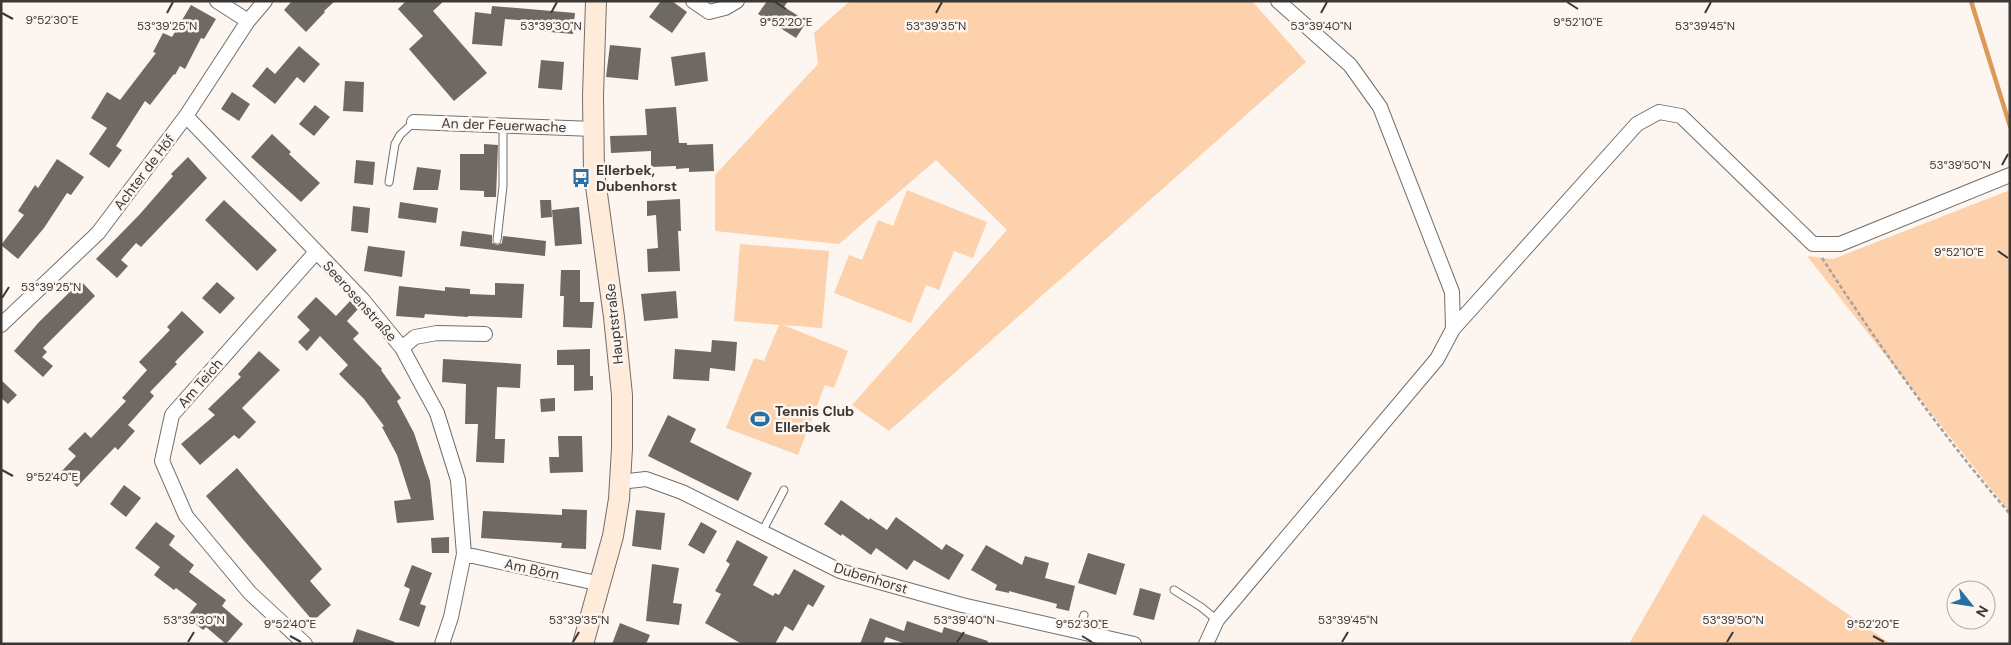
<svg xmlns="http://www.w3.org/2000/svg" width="2011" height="645" font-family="'DM Sans',sans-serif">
<rect width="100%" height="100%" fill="#fdf6f0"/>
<path fill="#fcd1ac" d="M850,1H1252L1306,62L889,431L852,405L1007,230L936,160L839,244L715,231V175L818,64L814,33Z
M907,190L987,222L973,258L954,251L939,290L926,285L911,323L834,293L849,255L862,260L878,220L893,226Z
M2010,190V513L1807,256L1833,259Z
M740,244L829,251L822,328L783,325L848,351L834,388L825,385L798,455L726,428L754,358L764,361L779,325L734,321Z
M1703,514L1891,644H1629Z"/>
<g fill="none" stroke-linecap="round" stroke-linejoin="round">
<path stroke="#db995a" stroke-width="4.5" d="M1971,1L2010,126"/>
</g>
<path fill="#6f6964" d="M292,1H335L324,11L325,12L306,32L284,10Z
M406,1H444L433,11L487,73L454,101L409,49L423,36L398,9Z
M661,1H672L687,12L672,33L649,17Z
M767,1H788L784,7L807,21L796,38L758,14Z
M191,5L216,19L204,39L201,38L185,69L180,66L175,75L174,74L150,105L145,101L116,146L122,150L109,168L89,154L107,128L91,118L107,92L120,100L156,53L153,52L163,33L172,37Z
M492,6L575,13L573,34L538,31L539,28L529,27L530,21L505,19L502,46L472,44L475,12L491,14Z
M610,45L641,48L638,80L606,77Z
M299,46L320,64L304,83L297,77L275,104L252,86L267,67L275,74Z
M705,52L708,81L675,86L671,57Z
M541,60L564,62L562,90L538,88Z
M345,81L364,82L363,112L343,111Z
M232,92L250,104L239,121L221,109Z
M315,105L330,117L314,136L299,124Z
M676,107L679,143H687V145L713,144L714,171L689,172V168L676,169V166L651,167V151L611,153L610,136L647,135L645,109Z
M272,134L291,152L289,154L320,183L301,202L251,157Z
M484,144L498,145L496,197H484V191L460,190V154H484Z
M188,157L207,178L141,247L136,243L121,260L128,266L117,278L96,259L140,214L173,176L171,174Z
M57,159L84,177L71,195L67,193L44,228L18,259L1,245L24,215L18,211L35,185L38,188Z
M356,160L375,162L373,185L354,183Z
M417,167L441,170L438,190H413Z
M680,199L681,231H678L680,271L648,272L647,249L658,248L656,215L647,216V201Z
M224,200L277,250L257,271L205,220Z
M540,200H551L552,217L541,218Z
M400,202L438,208L436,223L398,218Z
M353,206L370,208L368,233L351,231Z
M579,207L582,244L555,246L552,210Z
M462,231L492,235V243L497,245L502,243L503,236L546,241L545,256L460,246Z
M368,246L405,251L402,277L364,271Z
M561,270H580V302H594L592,328L563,327L564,296H560Z
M81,281L95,296L43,348L47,352L42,357L53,366L43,377L14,351L39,322Z
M217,282L235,298L220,314L202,298Z
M495,283L524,284L522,318L468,316V317L425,314L424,318L396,316L399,286L445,291V287L470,289V294L495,295Z
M676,291L678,318L644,321L641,294Z
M316,297L336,316L350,301L358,309L347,321L359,333L353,339L382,369L381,370L401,398L397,401L414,433L430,481L434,520L397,523L394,501L411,499L397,455L382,427L384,426L364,399L339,374L348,365L320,336L307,351L298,342L310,330L297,317Z
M182,311L204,332L175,362L177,364L150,392L154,396L128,425L135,431L118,450L115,447L77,487L61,472L76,456L68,449L85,432L91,438L126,401L122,398L147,370L139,362L170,330L167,327Z
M712,340L737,342L735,371L710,368L709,381L673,379L675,349L711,352Z
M590,349V376H593V390L574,391V365H557V350Z
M259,351L280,370L242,408L256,422L239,439L234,435L200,465L181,444L215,415L208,409L241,377L238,374Z
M443,359L521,364L520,388L497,387L495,439H505L504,463L476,462L478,424H465L466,384L442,382Z
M1,380L17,395L8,404L1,398Z
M555,398V411L541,412L540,399Z
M668,415L696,429L690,442L752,473L738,501L648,456Z
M558,436H582L583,472L550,473L549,457H559Z
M237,468L322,569L310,581L331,605L313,621L206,496Z
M124,485L141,498L126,517L110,504Z
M841,500L869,520L870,518L887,530L896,517L942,550L946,544L964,555L949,580L914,560L907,570L876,548L871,555L842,534L841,536L824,524Z
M562,509L587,510L586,549L561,548L562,543L481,538L483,511L562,515Z
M636,510L665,513L661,550L632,546Z
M156,522L175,536L169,545L194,565L189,572L226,600L222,606L243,624L226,644L206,627L203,630L187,617L197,604L176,588L174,590L154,575L160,567L135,548Z
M701,522L717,531L704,554L688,545Z
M449,537V553H432L431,538Z
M737,540L768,557L753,585L773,596L775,593L779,595L794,569L825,586L813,607L808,604L793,631L785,626L775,644H742L705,623L721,594L715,591L730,564L726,561Z
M986,545L1022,565L1025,556L1049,563L1045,578L1075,586L1069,611L1056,608L1057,604L1009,591V593L995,590L997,585L971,570Z
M1088,553L1125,564L1116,595L1078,583Z
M652,564L679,568L673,603L682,604L679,625L646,621Z
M412,565L432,573L420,604L426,606L419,627L399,620L410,589L404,586Z
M1140,588L1161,594L1154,620L1133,615Z
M870,618L904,631L907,621L942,633L944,627L988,641L987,644H906L886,637L883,644H860Z
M620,623L650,635L646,644H612Z
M357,629L395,642L394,644H352Z"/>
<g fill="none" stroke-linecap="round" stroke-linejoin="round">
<g stroke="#746e69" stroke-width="9">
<path id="service" d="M389,182L395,144L400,135L414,122
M497,240L503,186V125
M762,532L784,490
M1174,590L1201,607L1217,620
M1079,632L1084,615"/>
</g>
<g stroke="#746e69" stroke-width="16">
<path id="minor" d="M217,1L248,21
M693,1L709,12L725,8L737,1
M1278,1L1350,65L1380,107L1452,292L1453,329
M186,116L362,299L402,348L437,413L458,480L464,554L451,617L442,644
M414,122L594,129
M1,325L98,233L186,116L248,21L265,1
M402,348L415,337L437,333L485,334
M620,482L646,479L682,492L840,571L962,605L1134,644
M464,554L601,584
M305,644L250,593L186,516L162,461L172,415L316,252
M1206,644L1217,620L1437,359L1453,329L1637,124L1659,112L1681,116L1813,244H1840L2010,175"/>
</g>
<g stroke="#746e69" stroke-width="22">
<path id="secondary" d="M583,644L613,536L619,499L622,448V395L614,317L594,172L593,96L596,1"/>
</g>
<path stroke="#a6a19d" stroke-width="2.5" stroke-dasharray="4 2.5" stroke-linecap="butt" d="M1822,258C1880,347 1941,434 2010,514"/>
<use href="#service" stroke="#fff" stroke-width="7"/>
<use href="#minor" stroke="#fff" stroke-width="14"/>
<use href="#secondary" stroke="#feebda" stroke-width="20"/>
</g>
<path fill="none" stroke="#3a3735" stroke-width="2" d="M775,2L786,9M1567,2L1578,9M2,13L13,19M167,13L173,2M551,13L557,2M936,13L942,2M1321,13L1327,2M1705,13L1711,2M2002,165L2008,154M1998,251L2008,258M2,298L9,287M2,470L13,476M290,636L301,642M1082,636L1092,642M1873,636L1884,642M188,642L194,632M573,642L579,632M957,642L964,632M1342,642L1348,632M1727,642L1733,632"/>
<defs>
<g id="bus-bare" transform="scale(1.5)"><path d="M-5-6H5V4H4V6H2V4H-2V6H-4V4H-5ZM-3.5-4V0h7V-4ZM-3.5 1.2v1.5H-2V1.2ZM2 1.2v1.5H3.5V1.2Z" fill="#2670a3" stroke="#fdf6f0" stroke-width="2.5" paint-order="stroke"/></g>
<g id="stadium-bare" transform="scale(1.5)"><path d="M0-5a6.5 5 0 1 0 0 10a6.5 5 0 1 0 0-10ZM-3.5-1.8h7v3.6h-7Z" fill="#2670a3" stroke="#fdf6f0" stroke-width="2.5" paint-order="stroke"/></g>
</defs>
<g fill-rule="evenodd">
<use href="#bus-bare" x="581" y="178"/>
<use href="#stadium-bare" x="760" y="419"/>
</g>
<g text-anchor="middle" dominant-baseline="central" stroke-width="5" stroke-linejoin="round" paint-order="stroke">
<g font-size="14" fill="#3a3735" stroke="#fdf6f0">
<text transform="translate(504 125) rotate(2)">An der Feuerwache</text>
<text transform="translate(144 172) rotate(-53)">Achter de Höf</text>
<text transform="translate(360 301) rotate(48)">Seerosenstraße</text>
<text transform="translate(614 324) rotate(-96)">Hauptstraße</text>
<text transform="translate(200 383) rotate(-49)">Am Teich</text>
<text transform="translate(532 569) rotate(12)">Am Börn</text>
<text transform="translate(871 578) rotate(17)">Dubenhorst</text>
</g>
<g font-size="14" font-weight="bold" fill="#3a3735" stroke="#fdf6f0" text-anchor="start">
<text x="596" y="170">Ellerbek,<tspan x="596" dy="16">Dubenhorst</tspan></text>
<text x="775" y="411">Tennis Club<tspan x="775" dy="16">Ellerbek</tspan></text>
</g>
</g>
<g font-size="12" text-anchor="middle" fill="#3a3735" stroke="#fdf6f0" stroke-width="5" stroke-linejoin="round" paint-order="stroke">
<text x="52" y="24">9°52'30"E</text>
<text x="786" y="26">9°52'20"E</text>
<text x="1578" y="26">9°52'10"E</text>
<text x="167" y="30">53°39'25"N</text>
<text x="551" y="30">53°39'30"N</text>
<text x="936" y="30">53°39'35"N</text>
<text x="1321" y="30">53°39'40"N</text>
<text x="1705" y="30">53°39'45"N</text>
<text x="1960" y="169">53°39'50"N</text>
<text x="1959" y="256">9°52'10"E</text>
<text x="51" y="291">53°39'25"N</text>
<text x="52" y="481">9°52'40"E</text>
<text x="194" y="624">53°39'30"N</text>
<text x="579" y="624">53°39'35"N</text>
<text x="964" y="624">53°39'40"N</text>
<text x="1348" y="624">53°39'45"N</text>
<text x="1733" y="624">53°39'50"N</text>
<text x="290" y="628">9°52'40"E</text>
<text x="1082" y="628">9°52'30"E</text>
<text x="1873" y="628">9°52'20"E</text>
</g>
<rect width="2011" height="645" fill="none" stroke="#3a3735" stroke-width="5"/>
<g transform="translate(1971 605) rotate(120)"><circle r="24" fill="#fdf6f0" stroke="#afaaa5"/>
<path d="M0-4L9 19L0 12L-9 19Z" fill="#2670a3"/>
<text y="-8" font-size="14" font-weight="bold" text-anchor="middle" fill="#3a3735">N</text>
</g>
</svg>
